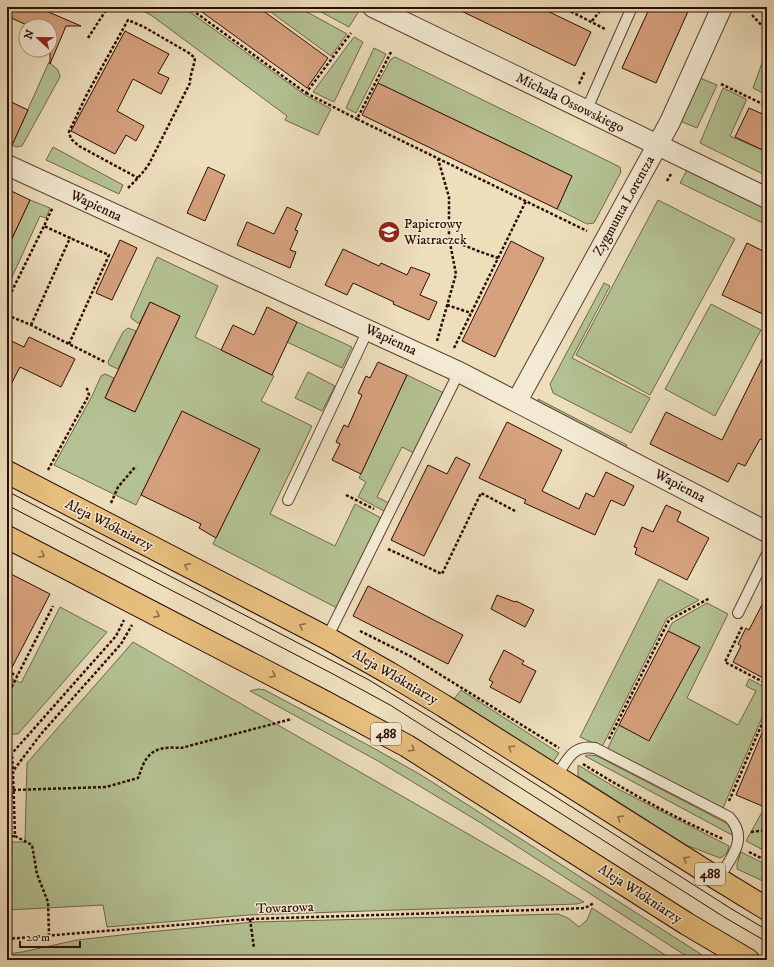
<svg xmlns="http://www.w3.org/2000/svg" width="774" height="967" font-family="'IM FELL DW Pica',serif">
<rect width="100%" height="100%" fill="#eddebc"/>
<filter id="stains"><feTurbulence type="fractalNoise" baseFrequency=".005" numOctaves="4"/><feColorMatrix values="0 0 0 0 .2 0 0 0 0 .09 0 0 0 0 .02 0 0 0 .5 -.17"/></filter>
<radialGradient id="worn" r=".72"><stop offset=".6" stop-color="#630" stop-opacity="0"/><stop offset="1" stop-color="#630" stop-opacity=".3"/></radialGradient>
<path fill="#b4c293" stroke="#71674a" d="M135,7H183L305,95L331,109L318,135L285,120L287,116L151,15Z
M264,7H298L347,34L331,56Z
M312,7H351L359,11L349,27Z
M354,37L363,42L334,102L313,92Z
M374,48L386,54L356,113L346,108Z
M767,49V95L753,88Z
M395,57L620,167L621,172L594,223L587,224L557,209L572,176L378,83L391,59Z
M49,62L58,70L60,77L22,146L16,147L12,145Z
M700,78L717,85L697,128L680,121Z
M723,88L746,99V101L730,136L767,152V176L700,143Z
M53,147L123,185L119,194L46,160Z
M687,170L767,209V225L680,183Z
M30,200L50,208L46,218L40,216L7,288V249Z
M658,200L735,239L650,395L576,355Z
M157,257L218,286L195,337L274,376L261,401L312,426L270,514L335,546L355,504L381,518L337,608L213,544L259,449L182,412L136,505L54,465L92,396L101,376L105,374L114,378L105,398L135,412L180,316L150,302L139,324L131,318V315Z
M604,283L610,286L572,358L650,398L631,433L553,393L550,384Z
M711,304L761,330L715,416L665,389Z
M297,322L352,347L342,368L287,342Z
M128,328L136,331L118,369L109,365L108,362L123,332Z
M308,372L335,386L322,411L295,398Z
M407,375L444,393L414,453L402,447L377,497L389,503L384,511L358,497L366,482L359,478Z
M538,399L627,445L625,449L539,403Z
M659,579L699,600L667,618L602,747L580,737Z
M707,603L728,614L687,698L738,725L756,691L746,686L749,679L767,688V706L723,808L607,750L619,725L649,740L700,647L668,631L672,623Z
M60,607L107,632L18,734H7V676L21,683Z
M133,642L538,874L584,902L577,904L248,915L107,927L103,905L7,910V842H25L27,763Z
M258,689L265,690L377,750L421,775L710,960H694L680,952L481,823L378,761L250,691Z
M461,690L559,753L553,762L454,699Z
M589,755L597,756L730,825L732,829V835L585,756Z
M578,765L618,789L729,846C728,852 726,855 720,858L686,845L578,776Z
M767,803V852L746,841Z
M741,852L767,865V883L737,869V864Z
M592,908L673,960H7V954L22,952L77,940L148,932L254,922L558,914L568,918L579,927L587,920Z"/>
<path fill="#d6a27e" stroke="#2e0c02" d="M7,7H37L81,26H66L50,64V26H29L7,16Z
M195,7H258L328,58L307,88Z
M453,7H539L591,32L575,66Z
M650,7H690L656,83L622,68Z
M125,31L169,54L158,73L169,78L161,94L133,79L117,111L144,126L136,141L126,135L115,154L71,131Z
M378,83L572,176L557,209L362,115Z
M7,100L28,110L8,154H7Z
M749,108L767,116V152L735,137Z
M208,167L225,175L205,221L187,213Z
M7,189L30,200L7,249Z
M287,207L302,214L295,230L298,231L290,250L296,252L290,268L237,245L247,222L274,234Z
M120,240L137,248L112,300L96,293Z
M511,241L544,258L495,357L462,341Z
M747,243L767,253V316L722,295Z
M343,249L379,266L381,263L407,275L411,267L430,274L420,295L437,302L429,320L393,304L394,302L353,283L347,295L325,285Z
M150,302L180,316L135,412L105,398Z
M267,307L297,322L272,375L221,350L233,325L254,335Z
M29,337L75,359L61,387L20,367L7,392V339L24,347Z
M767,349V442L760,439L745,466L738,463L728,482L650,444L666,412L722,440Z
M378,362L407,375L361,474L332,460L340,444L336,442L344,425L348,427L362,395L358,393L366,376L370,378Z
M182,411L260,449L216,538L199,528L201,524L141,495Z
M507,422L562,450L542,491L579,509L586,493L594,497L606,472L634,486L624,506L611,500L595,535L524,503L526,500L479,478Z
M456,457L470,464L424,556L391,540L428,465L447,474Z
M666,505L681,512L677,521L709,538L687,580L635,554L637,548L634,547L642,527L653,532Z
M7,572L50,594L7,677Z
M368,586L463,635L448,664L353,616Z
M497,595L515,602L516,601L534,610L525,627L491,609Z
M767,595V680L733,662L741,646L738,644L746,628L749,630Z
M668,631L700,647L649,741L619,725Z
M504,650L524,661L522,664L536,671L520,703L490,687L493,682L489,680Z
M767,721V808L736,795Z"/>
<g fill="none" stroke-linecap="round" stroke-linejoin="round">
<g stroke="#5e4030" stroke-width="12">
<path id="service" d="M586,111L632,7
M288,500L368,330
M738,613L767,554
M327,638L459,372
M556,777C567,761 572,744 595,748L729,817C750,839 730,859 718,879"/>
</g>
<g stroke="#5e4030" stroke-width="22">
<path id="minor" d="M373,7L767,198
M7,165L459,372L767,532
M517,401L670,122L722,7"/>
</g>
<g stroke="#2e0c02" stroke-width="24">
<path id="primary" d="M7,472L327,638L389,673L444,706L718,879L767,909
M7,537L319,699L407,746L687,924L748,960"/>
</g>
<path stroke="#2e0c02" stroke-width="2.5" stroke-dasharray="3 2" stroke-linecap="butt" d="M188,7L306,93L351,33
M562,7L605,29
M752,15L767,31
M592,21L603,7
M88,38L108,7
M391,52L357,119L587,231
M579,84L585,71
M721,84L767,106
M306,93L357,119
M667,181L671,174
M128,188C136,180 143,173 149,164L190,83C190,74 194,67 195,58L189,53L144,27L128,20L86,96L69,132L71,139L79,146L138,178
M449,239L478,251L498,258
M7,301L44,226
M447,305L471,313
M7,315L31,325L105,362
M31,325L70,238L44,226L53,207
M437,341L456,274L449,238V197L438,159
M69,344L109,255L70,238
M454,348L526,201
M48,470L89,395L86,386
M346,495L374,509
M111,503L118,487L136,466
M388,549L442,574L481,493L517,512
M742,627L725,662L767,684
M360,631L410,656L559,748
M7,671L17,676
M7,696L53,606
M609,739L669,620L710,598
M12,756L13,771
M7,759L116,636L124,620
M583,764C628,792 675,818 723,839
M13,790L106,787L138,778C141,771 143,762 148,757C155,747 170,747 181,748L292,719
M7,796H13
M729,801L767,712
M751,832L767,830
M15,836L32,845L37,874L48,902L49,935
M7,837L15,836L13,771L41,734L121,644L132,625
M749,852L767,861
M250,919L254,948
M7,939L250,919L565,909L585,908L594,903"/>
<use href="#service" stroke="#f3ead3" stroke-width="10"/>
<use href="#minor" stroke="#f3ead3" stroke-width="20"/>
<use href="#primary" stroke="#e6bf7e" stroke-width="22"/>
<path stroke="#2e0c02" stroke-width="1" d="M7,491L369,680L457,734L730,908L767,930
M7,505L333,674L390,705L724,917L767,942"/>
</g>
<defs><path id="oneway-chevron" d="M-2-3.5L2.5 0L-2 3.5" fill="none" stroke-width="1.6" stroke-linecap="round" stroke-linejoin="round"/></defs>
<g stroke="#936e46">
<use href="#oneway-chevron" transform="translate(42 555) rotate(27)"/>
<use href="#oneway-chevron" transform="translate(187 566) rotate(-153)"/>
<use href="#oneway-chevron" transform="translate(157 615) rotate(27)"/>
<use href="#oneway-chevron" transform="translate(302 626) rotate(-153)"/>
<use href="#oneway-chevron" transform="translate(273 675) rotate(27)"/>
<use href="#oneway-chevron" transform="translate(511 748) rotate(-148)"/>
<use href="#oneway-chevron" transform="translate(412 749) rotate(32)"/>
<use href="#oneway-chevron" transform="translate(620 818) rotate(-148)"/>
<use href="#oneway-chevron" transform="translate(686 859) rotate(-148)"/>
</g>
<defs>
<g id="school-disc" transform="scale(1.15)"><circle r="9.5" fill="#8f2418" stroke="#f3ead3"/><path d="M0-5L7-2L0 1L-7-2ZM-4 1L0 2.5L4 1V4Q0 6-4 4Z" fill="#fff"/></g>
</defs>
<g fill-rule="evenodd">
<use href="#school-disc" x="389" y="232"/>
</g>
<g text-anchor="middle" dominant-baseline="central" stroke-width="3" stroke-linejoin="round" paint-order="stroke">
<g fill="#f3ead3" stroke="#694f41" stroke-width="1">
<rect x="371" y="723" width="30" height="22" rx="3"/>
<rect x="695" y="863" width="30" height="22" rx="3"/>
</g>
<g font-size="13" font-weight="bold" fill="#2e0c02">
<text x="386" y="734">488</text>
<text x="710" y="874">488</text>
</g>
<g font-size="14" fill="#2e0c02" stroke="#f3ead3">
<text transform="translate(570 103) rotate(26)">Michała Ossowskiego</text>
<text transform="translate(96 206) rotate(25)">Wapienna</text>
<text transform="translate(624 206) rotate(-61)">Zygmunta Lorentza</text>
<text transform="translate(391 340) rotate(25)">Wapienna</text>
<text transform="translate(680 486) rotate(28)">Wapienna</text>
<text transform="translate(109 525) rotate(27)">Aleja Włókniarzy</text>
<text transform="translate(395 677) rotate(30)">Aleja Włókniarzy</text>
<text transform="translate(640 894) rotate(33)">Aleja Włókniarzy</text>
<text transform="translate(285 908) rotate(-2)">Towarowa</text>
</g>
<g font-size="14" fill="#2e0c02" stroke="#f3ead3" text-anchor="start">
<text x="404" y="224">Papierowy<tspan x="404" dy="16">Wiatraczek</tspan></text>
</g>
</g>
<rect width="774" height="967" fill="none" stroke="#eddebc" stroke-width="24"/>
<rect x="8" y="8" width="758" height="951" fill="none" stroke="#2e0c02" stroke-width="2"/>
<rect x="12" y="12" width="750" height="943" fill="none" stroke="#2e0c02"/>
<g transform="translate(38 38) rotate(292)"><circle r="19" fill="#f3ead3" stroke="#a4917f"/>
<path d="M0-3L7 15L0 10L-7 15Z" fill="#8f2418"/>
<text y="-6" font-size="11" font-weight="bold" text-anchor="middle" fill="#2e0c02">N</text>
</g>
<path d="M20 941v6h60v-6" fill="none" stroke="#2e0c02" stroke-width="2"/>
<text x="26" y="941" font-size="12" fill="#2e0c02" stroke="#f3ead3" stroke-width="3" paint-order="stroke">20 m</text>
<rect width="100%" height="100%" filter="url(#stains)"/>
<rect width="100%" height="100%" fill="url(#worn)"/>
</svg>
